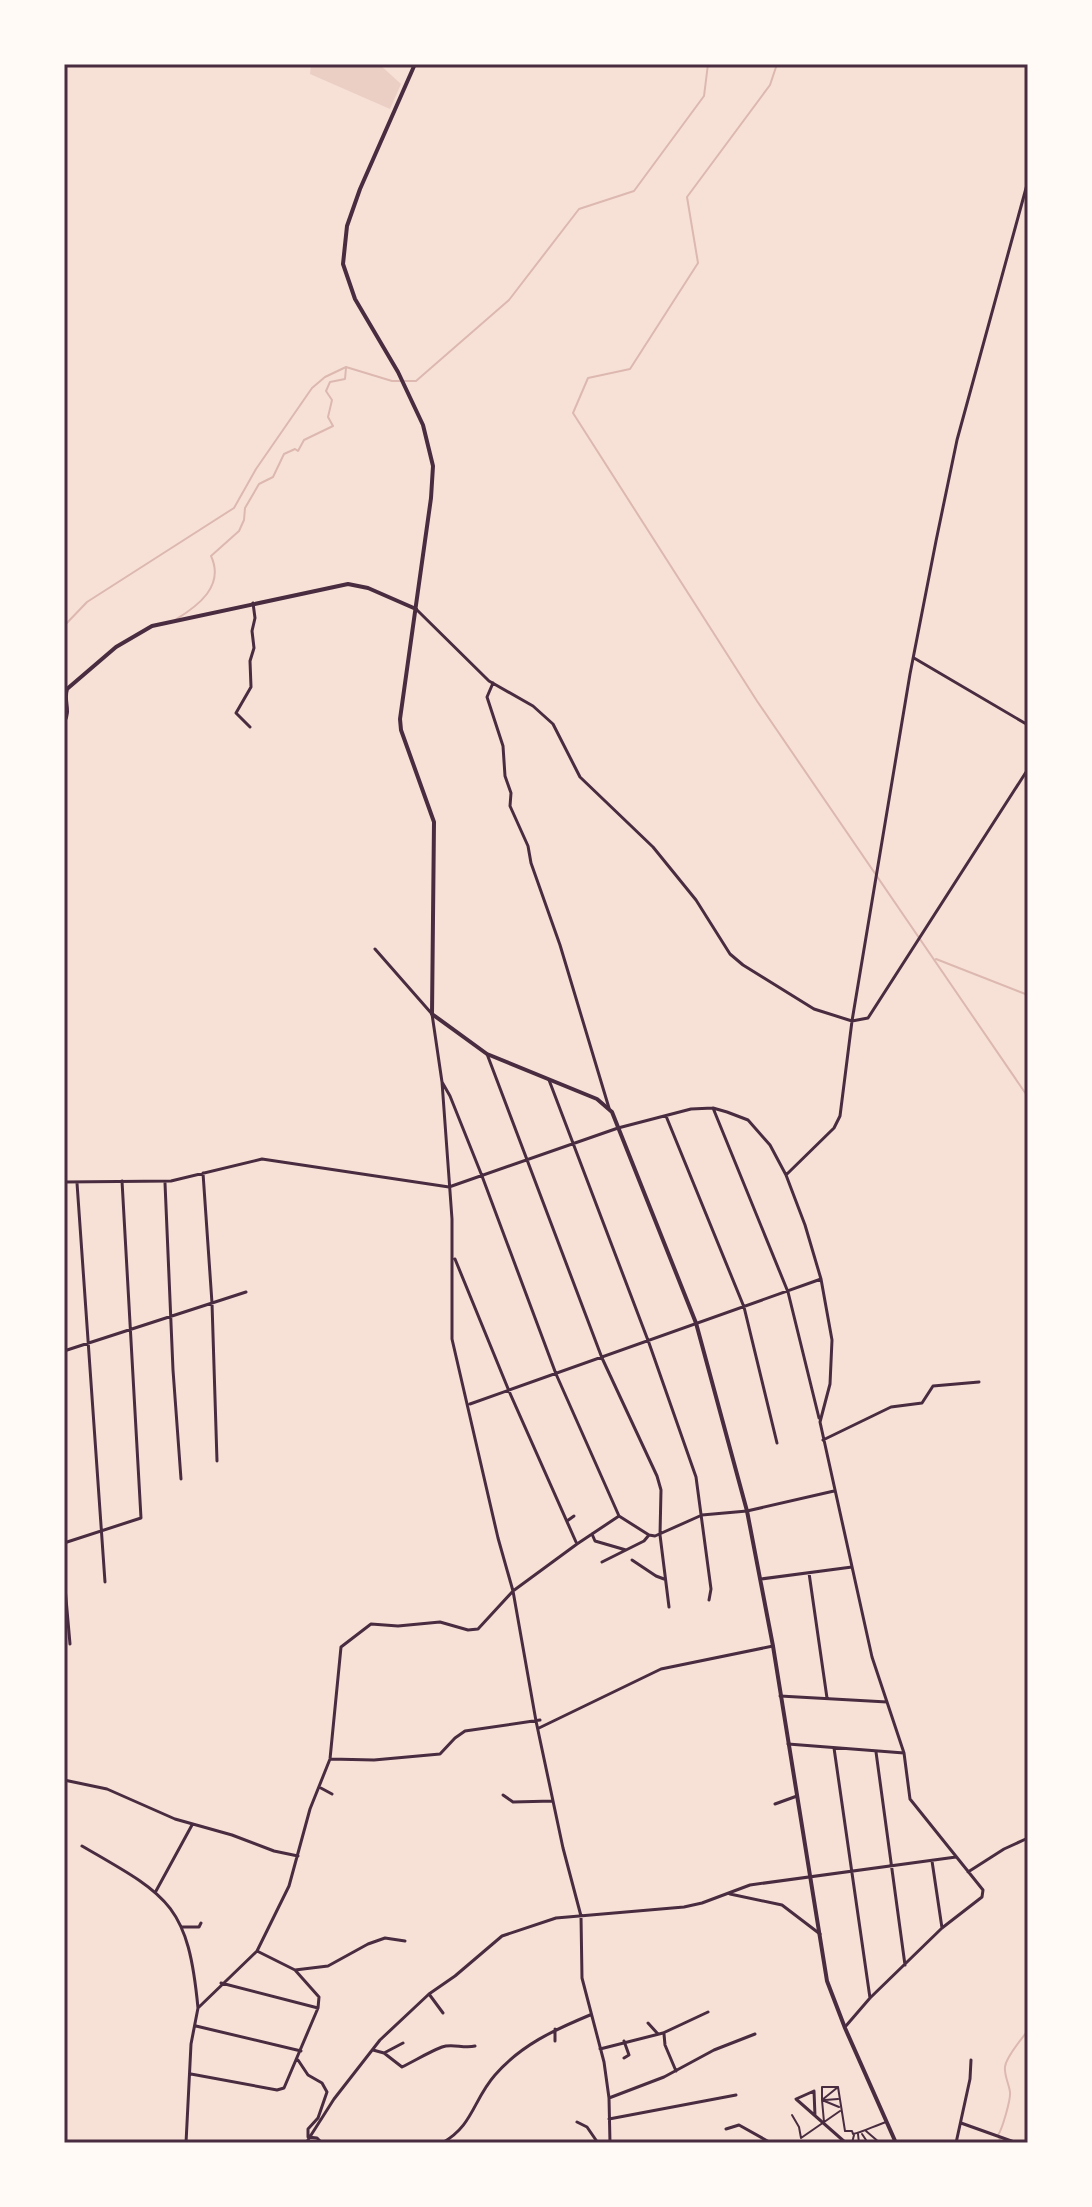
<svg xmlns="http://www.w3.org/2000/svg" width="1092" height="2207" font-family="'DM Sans',sans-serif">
<rect width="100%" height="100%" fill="#f7e1d7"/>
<path fill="#ebcfc5" d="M311,64H379L401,84L390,109L310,74Z"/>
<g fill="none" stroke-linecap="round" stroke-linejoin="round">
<path stroke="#dcb8b0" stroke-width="2" d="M777,64L770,85L687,197L698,263L630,369L588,378L573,413L757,701L1028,1097
M175,620C198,606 225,586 211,556L239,531L244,520L245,508L259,484L273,477L284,454L295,449L298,451L304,440L333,426L328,417L332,400L326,391L330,382L345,379L346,368
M64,626L87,602L234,508L256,469L312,388L325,377L346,367L392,381H416L509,300L579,209L634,191L704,96L708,64
M936,959L1028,995
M1001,2143L998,2135C1002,2130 1011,2099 1010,2092C1009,2084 1004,2075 1005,2067C1006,2056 1023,2038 1028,2030"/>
<path stroke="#4a2c40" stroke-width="2" d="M838,2087L822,2100V2087H838L845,2131H852L853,2134C863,2132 874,2126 886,2122
M825,2100L838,2099
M792,2115L799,2127L801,2138L840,2111
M824,2122L822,2100L839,2107
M866,2131L880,2143
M858,2134L859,2143
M862,2134L868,2143
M852,2143L854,2135"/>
<path stroke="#4a2c40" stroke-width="3" d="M416,609L489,681L533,706L553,724L580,777L653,847L696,900L730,954L743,965L814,1009L852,1021L868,1018L1028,769
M914,658L1028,725
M493,683L487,697L503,746L505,776L511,793L510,806L528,846L531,863L560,945L609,1108
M250,727L236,713L251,687L250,661L254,648L252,631L255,618L253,603
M375,949L432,1014L442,1082L452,1219V1339L498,1538L513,1591L536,1721L563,1848L581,1916L582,1978L604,2062L609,2098L610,2143
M487,1054L602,1358L657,1476L661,1490L660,1535L669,1607
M549,1080L649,1343L696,1477L711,1589L709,1600
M442,1082L450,1096L482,1176L556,1374L619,1516L649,1535L655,1536L702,1515L747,1511L834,1491
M713,1108L788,1292L819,1418
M666,1116L744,1307L777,1443
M203,1173L212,1303L217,1461
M786,1175L834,1128L840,1116L852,1021L910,674L936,541L957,440L1028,181
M64,1182L171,1181L262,1159L449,1187L618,1128L691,1109L713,1108L727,1112L748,1120L770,1145L786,1175L805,1225L821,1279L832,1340L830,1384L820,1422L872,1657L904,1753L910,1799L983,1890L982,1897L942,1928L870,1998L845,2027
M77,1183L105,1582
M165,1183L173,1370L181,1479
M455,1259L509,1391L576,1542
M64,1351L246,1292
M470,1404L821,1279
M823,1440L891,1407L922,1403L933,1386L979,1382
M567,1521L574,1516
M592,1534L595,1541L626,1550
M64,1543L141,1518L122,1181
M632,1560L656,1576L664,1579
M602,1562L644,1541L649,1535
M809,1573L827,1698
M64,1576L70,1644
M761,1579L852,1567
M780,1696L887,1702
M539,1728L661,1669L773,1646
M788,1744L904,1753
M834,1748L870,1998
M876,1752L905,1965
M330,1759L374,1760L440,1754L455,1738L465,1731L540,1720
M64,1780L107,1789L175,1819L232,1835L274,1851L298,1856
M319,1787L332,1794
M503,1795L513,1802L553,1801
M775,1804L797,1796
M82,1846C169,1896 188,1904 198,2008
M932,1861L942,1928
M968,1872L1004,1849L1028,1838
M156,1891L192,1825
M730,1894L782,1905L820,1934
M182,1927H199L201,1923
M295,1970L328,1966L368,1944L385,1938L405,1941
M221,1983L318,2008
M429,1994L443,2013
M648,2023L658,2034
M196,2026L301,2051
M664,2034L665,2045L676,2071
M555,2041V2029
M624,2041L629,2055L624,2058
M600,2049L663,2033L708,2012
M373,2050L384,2053L403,2043
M384,2053L402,2067C416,2060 429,2052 442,2047C452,2043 464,2049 475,2046
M298,2060L308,2075L322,2083L327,2092L318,2118L308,2129V2137L317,2138L322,2143
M191,2074L277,2090L284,2088L318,2008L319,1997L295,1970L257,1951
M609,2098L664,2077L714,2050L755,2034
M815,2116L814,2091L796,2099L846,2143
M609,2119L736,2095
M577,2122L587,2127L598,2143
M961,2123L1017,2143
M726,2129L739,2125L771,2143
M186,2143L191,2044L198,2008L257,1951L289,1886L310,1809L330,1759L341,1647L371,1624L398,1626L440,1622L468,1630L478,1629L513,1591L577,1544L619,1516
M306,2143L334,2099L380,2040L429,1994L455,1976L502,1936L556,1918L684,1907L702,1903L750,1885L956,1857
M442,2143C473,2126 473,2100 495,2075C521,2045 554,2030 590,2015
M956,2143L970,2079L971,2060"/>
<path stroke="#4a2c40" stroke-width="4" d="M415,64L360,189L347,226L343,264L355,299L398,372L423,425L433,466L431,498L400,719L401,730L434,822L432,1014L487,1054L597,1099L612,1112L696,1323L747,1511L773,1646L827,1981L845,2028L896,2143
M64,722C71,710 63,701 67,689L116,647L152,626L348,584L368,588L416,609"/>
</g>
<rect width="1092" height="2207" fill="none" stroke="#fffaf5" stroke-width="132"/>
<rect x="66" y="66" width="960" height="2075" fill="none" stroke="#4a2c40" stroke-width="3"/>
</svg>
